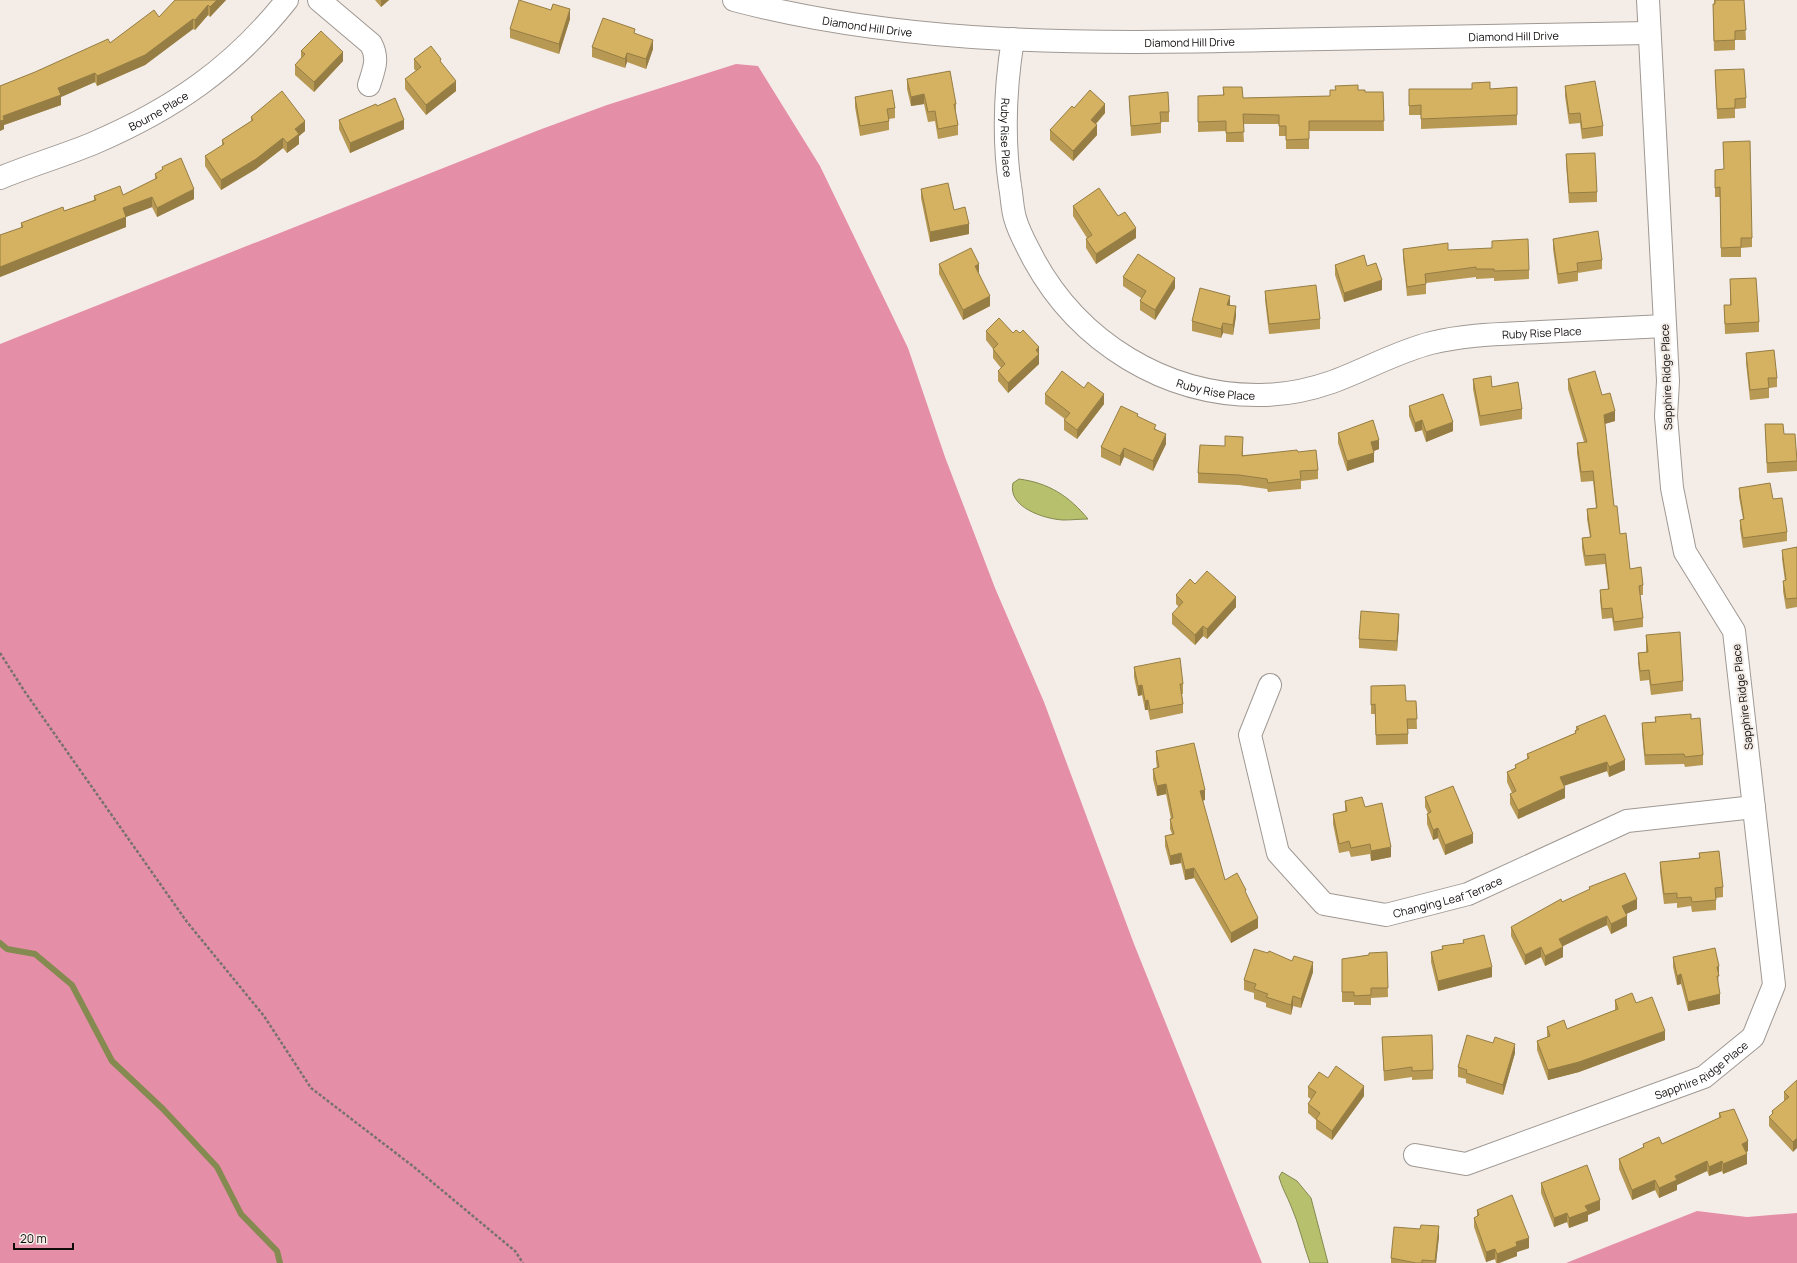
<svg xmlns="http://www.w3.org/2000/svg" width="1797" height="1263" font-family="Manrope,sans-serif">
<rect width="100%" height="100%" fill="#f4ede7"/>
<path fill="#e58ea7" d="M736,64L758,66L820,166L908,348L945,457L995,588L1044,702L1134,944L1262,1263H0V344L539,130L607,105Z
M1697,1211L1747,1217L1797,1213V1263H1566Z"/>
<path fill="#b6c06d" stroke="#848a50" d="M1019,479C1049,483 1069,496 1088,519C1080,519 1072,520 1063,520C1044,519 1007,507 1013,483Z
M1282,1172L1297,1181L1311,1198L1328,1263H1310C1303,1244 1299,1224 1291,1206C1287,1196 1282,1188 1279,1177Z"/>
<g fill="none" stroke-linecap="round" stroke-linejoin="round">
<path stroke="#848a50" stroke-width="6" d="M0,943L7,949L35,954L72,985L112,1061L163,1109L217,1167L241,1214L277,1251L280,1263"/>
<g stroke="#9f9893" stroke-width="24">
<g id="minor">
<path d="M319,0L371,44C379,59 374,69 369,85"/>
<path id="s1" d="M734,0C909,46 1092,44 1271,40C1397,38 1523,35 1649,33"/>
<path id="s2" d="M1013,39C1005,88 1003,137 1010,186C1012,196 1012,208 1015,218C1019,233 1027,246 1034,260C1079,342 1165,396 1260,395C1283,395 1309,390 1332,382C1365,370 1396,352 1431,343C1467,334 1503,334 1540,332C1582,330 1623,328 1665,326"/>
<path id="s3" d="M0,178C31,165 63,156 94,143C173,109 233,68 287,0"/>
<path id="s4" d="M1270,685L1250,735L1278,853L1324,904L1386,915L1468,894L1627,821L1754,807"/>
<path id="s5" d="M1415,1155L1466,1164L1704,1077L1753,1037L1774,985L1734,631L1685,552L1672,488L1666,416L1668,381L1648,0"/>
</g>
</g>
<path stroke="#77726f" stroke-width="2.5" stroke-dasharray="3 2" stroke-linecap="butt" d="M0,653L25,692L187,922L264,1016L311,1088L414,1167L515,1251L523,1263"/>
<use href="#minor" stroke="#fff" stroke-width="22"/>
</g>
<path fill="#b79953" d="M175,0H226L210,17L208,15L195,30L193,29L145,65L97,86L95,82L61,97V105L4,125V129L0,131V86L110,43L159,17Z
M375,0H389L381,7Z
M1714,0H1744L1746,40H1735V50L1714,51L1713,14V4H1714Z
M570,19L559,54L510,38V29Z
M635,33L653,49L646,69L627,62L625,68L592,57V47Z
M301,51L343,61L314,92L295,75V65L301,58Z
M414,59L441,63L456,91L426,115L405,89V79L416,71L414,69Z
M1715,70L1746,98V108L1735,109V118L1717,119Z
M907,79L956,104V113L958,125V135L938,139L935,121L928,122L924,104L911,106L907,89Z
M1565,86L1603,126V136L1582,139L1580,123L1569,124L1565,96Z
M1223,87L1243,98L1330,96L1358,90L1365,92H1383L1384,131H1309V149H1286V136H1279V124H1243L1244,142H1226V131L1198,132V96L1223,95Z
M1517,87V125L1421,129V115H1409V89H1490Z
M1129,96L1169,112V122H1161V133L1131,136Z
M855,97L895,108V118L889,119V130L860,136L855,107Z
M377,106L404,129L350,153L339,129V120Z
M1074,108L1105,113L1096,124L1097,135L1073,161L1050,140V130Z
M251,117L305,131L299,136V144L287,153L283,148L256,169L221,190L205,166V156L222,146V140L251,121Z
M1723,142L1752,238V247L1741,248V257H1721L1720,197H1715V170H1724Z
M1566,154L1597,192V202L1569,203L1566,164Z
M162,167L194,199L157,217L152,207L126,217V227L0,277V235L21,228V223L64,211L94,200V196L123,195L155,179V174L162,170Z
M921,189L954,210L969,234L930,242L921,198Z
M1073,206L1118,216L1136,238L1096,264L1086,248V239L1087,238L1073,216Z
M1553,239L1602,260V269L1578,273V281L1558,284L1553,249Z
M1403,249L1448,250L1529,270V279L1494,281V278L1476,279V277L1426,283V294L1407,296L1403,258Z
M939,264L979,274L990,306L963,320L939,274Z
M1335,265L1367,266L1382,290L1344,302L1335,275Z
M1123,277L1175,288L1155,320L1140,310V301L1141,298L1123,286Z
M1730,279L1759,322V332L1725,334L1724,305H1730Z
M1265,291L1320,319V329L1269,334L1265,300Z
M1230,305L1236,316L1233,335L1223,333L1221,338L1192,331V321Z
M986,331L1020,333L1039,347V364L1008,393L998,381V371L1001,368L993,358V349L986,340Z
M1746,353L1777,378V387L1769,388V398L1750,400L1746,363Z
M1473,379L1492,387L1522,409V419L1480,426L1473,389Z
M1568,379L1602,395L1615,421L1605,424L1614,506L1620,534L1630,569L1643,585V595H1640L1643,618V627L1614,631L1612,618L1602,619L1600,600V590L1608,589L1605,564L1585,566L1582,548V538L1590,537L1587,519V509L1596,508L1593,481L1581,482L1577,453V443L1584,442L1568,389Z
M1045,394L1104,404L1077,439L1064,430V420L1065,419L1045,404Z
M1409,406L1453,431L1426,442L1422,430L1415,432L1409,416Z
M1138,417L1156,429L1166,444L1153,471L1124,457L1120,466L1101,457V447Z
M1765,424L1797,461V471L1767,473Z
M1338,433L1379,449L1374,451V462L1347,471L1338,443Z
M1225,446L1243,447V455L1298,452L1318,470V479L1301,481V489L1268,492L1267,489L1239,485L1198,483V473Z
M1739,488L1787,532V541L1743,548L1740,529V520L1743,519L1739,497Z
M1797,547V607L1786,609L1783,591V581H1785L1782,559V550Z
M1195,584L1236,607L1207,639L1203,636L1195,645L1172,624V614L1179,607L1176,604V595Z
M1399,623L1397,651L1359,648V639Z
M1646,635L1683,681V691L1651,695L1649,680L1640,681L1638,663V653L1646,652Z
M1134,667L1183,684V694H1182L1183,704V713L1150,720L1148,710H1145L1142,695L1138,696L1134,677Z
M1371,686L1406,701H1416L1417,729H1408V744L1376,745L1375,714H1371Z
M1655,717L1691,719L1703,755V765L1685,767L1684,764L1645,765L1642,733V723L1655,722Z
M1576,727L1625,770L1609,777L1607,771L1564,786L1565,798L1518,819L1510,804V794L1512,793L1507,782V772L1515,768V765L1527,760V754L1575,733V731L1576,730Z
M1156,751L1205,800L1202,801L1225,880L1246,894L1258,928L1231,943L1194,878L1185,880L1181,863L1170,865L1165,846V836L1172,834L1170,829V819H1171L1166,794L1157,796L1153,779V769L1157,768L1156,760Z
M1425,797L1473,843L1445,855L1438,838L1433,840L1427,824V814L1428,813L1425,807Z
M1345,801L1365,807L1391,857L1371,861L1370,854L1351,857L1349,851L1339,853L1333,824V814L1345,811Z
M1699,853L1723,887V897L1716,898V910L1692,912L1691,906L1677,908V903L1664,904L1660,872V862L1699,858Z
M1589,887L1637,909L1626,914L1627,926L1611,934L1607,925L1587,934L1563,946V957L1545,966L1541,957L1525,965L1511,936V927L1589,890Z
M1463,940L1492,977L1438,991L1431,962V952L1442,949V946L1463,943Z
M1387,952L1388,997L1371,998V1005H1354V1002H1342V959L1369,955Z
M1673,957L1719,966L1718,986L1720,1004L1688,1011L1681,984L1677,985L1673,967Z
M1313,972L1301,1008L1293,1006L1291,1015L1266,1007V1003L1254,999V993L1244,990V980Z
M1615,1000L1636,1003L1665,1040L1579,1072L1548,1080L1537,1050V1041L1547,1037V1027L1567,1029L1615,1010Z
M1382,1037L1433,1070V1079L1412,1080V1077L1384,1081Z
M1515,1053L1503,1095L1466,1083V1079L1458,1077V1067Z
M1328,1078L1364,1096L1332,1140L1316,1129V1120L1308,1113V1104L1311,1099L1308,1097V1087Z
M1797,1080L1793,1152L1769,1126V1117L1772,1114V1111L1784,1102V1092Z
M1719,1113L1748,1151L1746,1152L1747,1164L1723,1174L1722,1171L1709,1176L1707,1171L1677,1185V1190L1659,1198L1655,1190L1632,1200L1619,1169V1159L1643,1147V1144H1662L1719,1118Z
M1541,1183L1600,1210L1588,1215V1221L1569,1228L1567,1222L1554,1227L1541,1193Z
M1477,1210L1529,1248L1517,1252V1256L1499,1263H1496L1495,1259L1486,1262L1474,1227V1218L1477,1216Z
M1439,1236L1436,1263H1391V1258Z"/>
<path fill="#957d44" d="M217,0H226L210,17V7Z
M381,0H389L381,7Z
M208,5V15L195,30V20Z
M570,9V19L559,54V44Z
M193,19V29L145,65L97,86V76Z
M653,40V49L646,69V59Z
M343,52V61L314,92V82Z
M627,53V62L625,68V59Z
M95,73V82L61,97V105L4,125V129L0,131V121L3,116L58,88Z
M456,81V91L426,115V105Z
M924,94V104L911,106V97Z
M1105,104V113L1091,129V120Z
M404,120V129L350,153V143Z
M305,121V131L299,136V144L287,153V143L295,129Z
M1097,125V135L1073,161V151Z
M283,138V148L256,169L221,190V180Z
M194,189V199L157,217V208Z
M152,197V207L123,218V208Z
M126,217V227L0,277V267Z
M969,224V234L930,242V232Z
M1136,228V238L1096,264V254Z
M979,264V274L975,276V266Z
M1175,278V288L1155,320V310Z
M1382,280V290L1344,302V293Z
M990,296V306L963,320V310Z
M1230,296V306L1227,305Z
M1236,306V316L1233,335V325Z
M1223,323V333L1221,338V329Z
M1039,347V364L1008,393V383L1036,350Z
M1104,394V404L1077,439V430Z
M1615,411V421L1604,424V415Z
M1422,420V430L1415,432V423Z
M1453,422V431L1426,442V432Z
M1166,434V444L1153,471V461Z
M1379,440V449L1371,452V442Z
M1124,448V457L1120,466V456Z
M1374,453V462L1347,471V461Z
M1236,597V607L1207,639V629Z
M1399,614V623L1397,651V641Z
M1203,626V636L1195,645V635Z
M1142,685V695L1138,696V686Z
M1148,700V710H1145V701Z
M1625,760V770L1609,777V767Z
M1607,762V771L1560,787V777Z
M1166,784V794L1157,796V786Z
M1565,788V798L1518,819V810Z
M1205,790V800L1200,801V791Z
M1438,828V838L1433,840V830Z
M1473,834V843L1445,855V845Z
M1391,847V857L1371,861V851Z
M1181,853V863L1170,865V856Z
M1194,868V878L1185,880V870Z
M1637,899V909L1622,916V906Z
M1607,916V925L1559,948V939Z
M1627,916V926L1611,934V924Z
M1258,918V928L1231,943V933Z
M1541,947V957L1525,965V955Z
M1563,947V957L1545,966V956Z
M1313,962V972L1301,1008V999Z
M1719,966V976L1717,967Z
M1492,967V977L1438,991V981Z
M1681,974V984L1677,985V976Z
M1720,994V1004L1688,1011V1002Z
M1293,996V1006L1291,1015V1005Z
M1665,1031V1040L1579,1072L1548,1080V1070Z
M1515,1044V1053L1503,1095V1085Z
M1364,1086V1096L1332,1140V1131Z
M1797,1138V1148L1793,1152V1142Z
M1748,1141V1151L1742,1154V1144Z
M1747,1154V1164L1723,1174V1164Z
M1707,1161V1171L1677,1185V1190L1659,1198V1188L1675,1176Z
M1722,1161V1171L1709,1176V1167Z
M1655,1180V1190L1632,1200V1190Z
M1600,1200V1210L1588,1215V1221L1569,1228V1218L1585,1206Z
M1567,1213V1222L1554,1227V1218Z
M1439,1226V1236L1436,1263H1435Z
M1529,1238V1248L1517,1252V1256L1499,1263H1497V1254L1516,1242Z
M1495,1249V1259L1486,1262V1252Z"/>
<path fill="#d5b261" stroke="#957d44" d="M175,0H217L210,7L208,5L195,20L193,19L145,55L97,76L95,73L58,88L61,95L3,116L4,120L0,121V86L35,72L108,39L110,43L154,10L159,17Z
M519,0L551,10L553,4L570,9L559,44L510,29Z
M1715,0H1744L1746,30L1735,31V40L1714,41L1713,4H1715Z
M603,18L635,29L634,33L653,40L646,59L627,53L625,59L592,47Z
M321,31L343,52L314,82L295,65L305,54L301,51Z
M431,46L441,59L440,61L456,81L426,105L405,79L421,67L414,59Z
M1744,69L1746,98L1735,99V108L1717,109L1715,70Z
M950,71L956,104H954L958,125L938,129L935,111L928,112L924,94L911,97L907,79Z
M1595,81L1603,126L1582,129L1580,113L1569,114L1565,86Z
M1490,82V89L1517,87V115L1421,119V105L1409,106V89H1472V83Z
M1358,85V90H1365V92H1383L1384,121H1309V139L1286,140V126H1279V115L1243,114L1244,132L1226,133V121L1198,122V96L1224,95L1223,87H1242L1243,98L1330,96V90H1336L1335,86Z
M892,90L895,108L887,109L889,121L860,126L855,97Z
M1090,90L1105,104L1091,120L1097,125L1073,151L1050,130L1072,106L1074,108Z
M282,91L305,121L295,129L299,134L287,143L283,138L256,159L221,180L205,156L224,144L222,140L253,120L251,117Z
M1168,92L1169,112H1160L1161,123L1131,126L1129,96Z
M395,98L404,120L350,143L339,120L376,104L377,106Z
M1750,141L1752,238H1741V247L1721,248L1720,187L1715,188V170L1724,169L1723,142Z
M1595,153L1597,192L1569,193L1566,154Z
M181,158L194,189L157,208L152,197L123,208L126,217L0,267V235L23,227L21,223L63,207L64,211L96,200L94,196L120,186L123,195L157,178L155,174L163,169L162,167Z
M948,183L954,210L965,207L969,224L930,232L921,189Z
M1099,188L1118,216L1125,212L1136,228L1096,254L1086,239L1092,235L1073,206Z
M1598,231L1602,260L1577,263L1578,271L1558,274L1553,239Z
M1528,239L1529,270L1494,271V269H1476V267L1425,274L1426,284L1407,287L1403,249L1448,243V250L1492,248V241Z
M971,248L979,264L975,266L990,296L963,310L939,264Z
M1138,254L1175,278L1155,310L1140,301L1146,291L1123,277Z
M1364,255L1367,266L1376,263L1382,280L1344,293L1335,265Z
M1756,278L1759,322L1725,324L1724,305H1731L1730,279Z
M1316,285L1320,319L1269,324L1265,291Z
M1200,288L1230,296L1227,305L1236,306L1233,325L1223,323L1221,329L1192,321Z
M999,318L1013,333L1016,330L1020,333L1023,330L1039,347L1036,350L1039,354L1008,383L998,371L1005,364L993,349L998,344L986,331Z
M1774,350L1777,378H1768L1769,388L1750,390L1746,353Z
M1062,371L1084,388L1088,382L1104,394L1077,430L1064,420L1070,413L1045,394Z
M1595,371L1602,395L1610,393L1615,411L1604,415L1614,506H1617L1620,534L1626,533L1630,569L1641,567L1643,585L1639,586L1643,618L1614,622L1612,608L1602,609L1600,590L1609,589L1605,554L1585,556L1582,538L1591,537L1587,509L1597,508L1593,471L1581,472L1577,443L1587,442L1568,379Z
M1491,376L1492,387L1518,382L1522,409L1480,416L1473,379Z
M1443,394L1453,422L1426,432L1422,420L1415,423L1409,406Z
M1121,406L1138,414L1137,416L1156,425L1154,429L1166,434L1153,461L1124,448L1120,456L1101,447Z
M1373,420L1379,440L1371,442L1374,453L1347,461L1338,433Z
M1765,424H1783L1784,434H1795L1797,461L1767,463Z
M1225,436L1243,437L1242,456L1297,450L1298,452L1316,450L1318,470L1300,471L1301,479L1268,483L1267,479L1239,475L1198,473L1200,445L1225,446Z
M1770,483L1773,499L1782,498L1787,532L1743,538L1740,520L1744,519L1739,488Z
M1797,547V598L1786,599L1783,581L1786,580L1782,550Z
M1207,571L1236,597L1207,629L1203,626L1195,635L1172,614L1183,602L1176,595L1190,579L1195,584Z
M1361,611L1399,614L1397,641L1359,639Z
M1680,632L1683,681L1651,685L1649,670L1640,671L1638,653L1648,652L1646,635Z
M1180,658L1183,684H1180L1183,704L1150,710L1148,700L1145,701L1142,685L1138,686L1134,667Z
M1405,685L1406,701H1416L1417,719H1407L1408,734L1376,735L1375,704L1371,705V686Z
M1691,714V719L1700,718L1703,755L1685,757L1684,754L1645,755L1642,723L1656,722L1655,717Z
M1605,715L1625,760L1609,767L1607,762L1560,777L1565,788L1518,810L1510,794L1516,791L1507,772L1516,768L1515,765L1529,758L1527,754L1576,733L1575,731L1579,729L1576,727Z
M1194,743L1205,790L1200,791L1225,880L1237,873L1246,890L1245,891L1258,918L1231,933L1194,868L1185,870L1181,853L1170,856L1165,836L1174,834L1170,819L1173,818L1166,784L1157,786L1153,769L1159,767L1156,751Z
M1453,786L1473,834L1445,845L1438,828L1433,830L1427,814L1431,812L1425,797Z
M1362,797L1365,807L1382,803L1391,847L1371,851L1370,844L1351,848L1349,841L1339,844L1333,814L1347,811L1345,801Z
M1719,851L1723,887L1715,888L1716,900L1692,902L1691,897L1677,898V893L1664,894L1660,862L1700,858L1699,853Z
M1625,873L1637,899L1622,906L1627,916L1611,924L1607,916L1587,925L1559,939L1563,947L1545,956L1541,947L1525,955L1511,927L1561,899L1562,902L1590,889L1589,887Z
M1484,935L1492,967L1438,981L1431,952L1443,949L1442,946L1464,943L1463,940Z
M1715,948L1719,966L1717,967L1719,976H1717L1720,994L1688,1002L1681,974L1677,976L1673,957Z
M1254,949L1268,953L1269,951L1292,961L1294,956L1313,962L1301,999L1293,996L1291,1005L1266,997L1268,994L1254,989L1256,984L1244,980Z
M1387,952L1388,988H1371V995L1354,996V992H1342V959L1369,955V953Z
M1632,993L1636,1003L1652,997L1665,1031L1579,1062L1548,1070L1537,1041L1550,1036L1547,1027L1564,1020L1567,1029L1618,1009L1615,1000Z
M1432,1035L1433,1070L1412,1071V1067L1384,1071L1382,1037Z
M1467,1035L1493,1043L1495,1037L1515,1044L1503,1085L1466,1073L1467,1070L1458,1067Z
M1336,1066L1364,1086L1332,1131L1316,1119L1320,1113L1308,1104L1316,1092L1308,1087L1319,1072L1328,1078Z
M1797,1080V1138L1793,1142L1769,1117L1773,1113L1772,1111L1789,1097L1784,1092Z
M1734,1109L1748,1141L1742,1144L1747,1154L1723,1164L1722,1161L1709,1167L1707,1161L1675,1176L1677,1180L1659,1188L1655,1180L1632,1190L1619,1159L1644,1147L1643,1144L1659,1137L1662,1144L1721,1117L1719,1113Z
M1587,1165L1600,1200L1585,1206L1588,1211L1569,1218L1567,1213L1554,1218L1541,1183Z
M1512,1195L1529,1238L1516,1242L1517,1246L1497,1254L1495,1249L1486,1252L1474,1218L1479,1215L1477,1210Z
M1421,1225L1439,1226L1435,1261L1422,1260V1263H1416L1391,1258L1394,1227L1420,1229Z"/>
<g text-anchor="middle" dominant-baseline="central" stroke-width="4" stroke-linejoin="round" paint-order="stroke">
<g font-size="11" fill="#0f0c0b" stroke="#f4ede7">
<text stroke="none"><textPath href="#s1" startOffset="136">Diamond Hill Drive</textPath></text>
<text stroke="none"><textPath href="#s1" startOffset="783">Diamond Hill Drive</textPath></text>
<text stroke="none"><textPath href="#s1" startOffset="459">Diamond Hill Drive</textPath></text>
<text stroke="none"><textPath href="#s3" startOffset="172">Bourne Place</textPath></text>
<text stroke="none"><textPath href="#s2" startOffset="99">Ruby Rise Place</textPath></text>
<text stroke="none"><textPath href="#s2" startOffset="794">Ruby Rise Place</textPath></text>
<text transform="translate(1666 377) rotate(-92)">Sapphire Ridge Place</text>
<text stroke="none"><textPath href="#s2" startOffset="458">Ruby Rise Place</textPath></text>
<text transform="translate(1742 697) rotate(-97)">Sapphire Ridge Place</text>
<text stroke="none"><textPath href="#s4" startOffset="371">Changing Leaf Terrace</textPath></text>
<text stroke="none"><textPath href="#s5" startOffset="306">Sapphire Ridge Place</textPath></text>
</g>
</g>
<path d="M14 1243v6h59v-6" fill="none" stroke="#0f0c0b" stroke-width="2"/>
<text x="20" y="1243" font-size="12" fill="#0f0c0b" stroke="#f4ede7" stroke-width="3" paint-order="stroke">20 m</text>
</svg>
